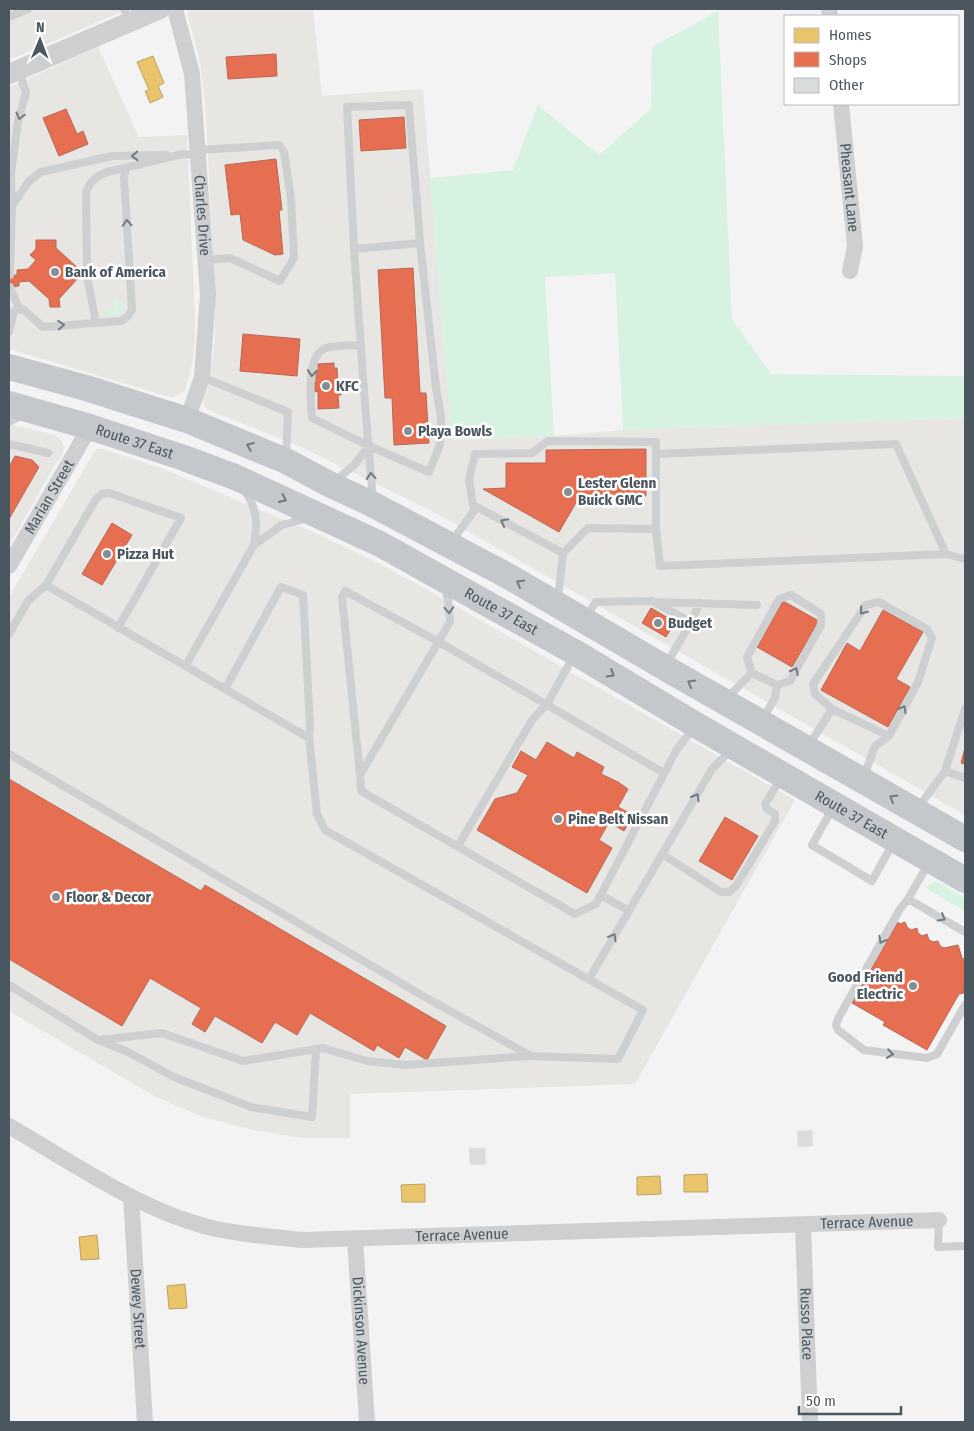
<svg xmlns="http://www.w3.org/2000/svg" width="974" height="1431" font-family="'Fira Sans Condensed',sans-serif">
<rect width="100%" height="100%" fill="#f4f3f3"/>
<path fill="#e8e6e2" d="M9,9H128L9,60Z
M190,9H313L322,96L423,89L452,440L554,436L623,430L965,418V815L434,512L301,447L208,410L204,405L203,399L213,355L215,331V289L205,102L199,57L187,12Z
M98,47L139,137L187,135L195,317V341L192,365L185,391L173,398L9,349V87Z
M9,424L54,435L59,438L63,444L64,449L61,458L56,463L9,546Z
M96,449H102L161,468L320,535L368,558L417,584L795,800L635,1084L350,1094V1138H302L253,1130L203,1117L156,1097L9,1011V597Z"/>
<path fill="#d8f2e1" d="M718,11L732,319L771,374L965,376V418L623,430L615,273L545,277L554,436L452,440L430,178L513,170L538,105L599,155L651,109L652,47Z
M114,298L124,304V308L120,314L106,316L103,314V310H114Z
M936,881L965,898V911L927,889V886Z"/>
<path fill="#e9c46a" stroke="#b9a367" d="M153,56L164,83L158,86L163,97L150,103L145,91L149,90L137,62Z
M707,1174L708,1192H684V1175Z
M660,1176L661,1194L637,1195V1177Z
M425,1184V1202H402L401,1185Z
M97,1235L99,1259L81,1260L79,1237Z
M185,1284L187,1308L169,1309L167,1286Z"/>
<path fill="#e76f51" stroke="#b86856" d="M276,54L277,76L228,79L226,57Z
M66,109L77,134L83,131L88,144L59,156L43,118Z
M404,117L406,148L361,151L359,120Z
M276,159L282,210H279L283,254L275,255L243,240L240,214L231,215L225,165Z
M36,240H56V248L79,269L92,268V276L79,277L59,299L60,307H50L49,299L29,281L19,282V286L9,287V276L17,275V270L28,269L36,260L30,255L36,249Z
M413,268L420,393H426L429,443L394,445L392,398H385L378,270Z
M243,334L300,339L297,376L240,371Z
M334,363V368H337L338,390L341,389V395H338L339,408L318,409V391L315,392L314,382H316V370L318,371V364Z
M646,449V496H606V501H577L559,532L483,489L506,488V463H546V450Z
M15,456L32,460L39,467L9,519V467Z
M112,523L132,535L102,585L82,574Z
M783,601L819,621L792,667L757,647Z
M651,608L675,622L666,637L642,623Z
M883,610L923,632L896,679L910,687L888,727L821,690L847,643L860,651Z
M547,742L574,758L577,752L604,767L601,774L618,782L628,789L618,807L633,815L624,831L609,822L599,840L612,848L587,893L477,830L495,799L517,793L528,775L512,767L521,751L536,760Z
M965,748V764L961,763Z
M9,779L201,891L205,885L446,1026L427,1060L405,1047L399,1058L377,1045L374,1051L310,1013L297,1035L275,1022L262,1043L215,1016L205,1032L192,1024L201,1008L150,978L122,1026L9,959Z
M725,817L758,836L732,880L699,861Z
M898,922L900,924L905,922L907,927L911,930L917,928L918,933L922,936L927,934L929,940L933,942L938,941L940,946L944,948L958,945L962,958L965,960V983L963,988L964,993L959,994L927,1050L883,1025L885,1022L852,1003Z"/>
<path fill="#dadbdc" stroke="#e5e5e6" d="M812,1130L813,1146L798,1147L797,1131Z
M469,1148H485L486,1164L470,1165Z"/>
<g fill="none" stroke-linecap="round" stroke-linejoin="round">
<path stroke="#cdcfd1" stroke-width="8" d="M124,9L129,21
M9,17L28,9
M198,150L279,145L284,152L291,198L294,258L280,281L230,258L206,260
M12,206L29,181L41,172L112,156L166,155
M354,249L347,107L409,105C412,151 417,197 420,243
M87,268L86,193C90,181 95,177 107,172L183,154L198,155
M10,275L12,206L11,174L18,121L26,93L19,72
M87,276L96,323
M10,287L19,309
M9,332L14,311L23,309L43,327L121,321L128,316L132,310L124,177L126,168
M361,345C352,346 334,345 326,348C305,356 311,399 312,418L369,446L429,472L440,445L441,417L436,388L420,243L354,249C360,332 365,415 373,498
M202,377L288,412L286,457
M9,422L23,415
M9,444L48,453
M656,454L896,444L946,554
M334,482L354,465L369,446
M473,505L563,553
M452,541L474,511L469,480L475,454L532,453L548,441L656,442V529
M254,545L282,525L308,518
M444,587L448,599L450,622L360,775L361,791L575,914L596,904L677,749L694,728
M558,599L563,553L588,528L656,529L660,566L946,554L965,559
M654,602L757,605
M586,617L596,602L652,601L691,622L666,665
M691,622L700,603
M9,634L28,601L46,585L96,499L102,494L109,493L181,518L118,628
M186,665L254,545C258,525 257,508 245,491
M752,673L777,685
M225,689L281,587L303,595L310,725L309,738
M726,699L752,673L747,657L779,599L791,595L821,614V625L790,681L777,685L775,698L763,718
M809,745L832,709
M9,754L425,997L531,1056L618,1059L643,1010L325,830L317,814L309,738L46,585
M945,771L965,778
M360,775L342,597L345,591L439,642L664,773
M864,776L875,746L889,736L918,682L932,638L927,629L879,602L866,605L813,684L815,694L832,709L889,736
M918,808L945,771L965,709
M832,809L812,845L872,881L893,843
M458,846L532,720L547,704L573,657
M662,854L721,892H729L736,886L775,821V814L767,809L765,804L781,778
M928,864L908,899L965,932
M601,895L629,911
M908,899L900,909L839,1017L836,1025L838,1030L864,1050L927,1058L937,1054L965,1005
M589,979L712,769L731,750
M9,985L98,1040L162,1033L243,1061L323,1048L367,1061L405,1065L530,1056
M99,1040L128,1052L174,1077L251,1107L312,1117L316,1049
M939,1220L938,1247L965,1246"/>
<g stroke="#cdcfd1" stroke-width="16">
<path id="s1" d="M175,9L192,74L208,295L202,377L187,420"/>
<path d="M829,9L830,16"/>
<path id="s2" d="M841,104L855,246L850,271"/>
<path id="s3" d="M9,566L90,427"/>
<path id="s4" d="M9,1126C71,1162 143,1212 212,1228C242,1235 273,1237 303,1240L939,1220"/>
<path id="s5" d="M131,1197L145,1422"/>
<path id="s6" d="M803,1225L810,1422"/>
<path id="s7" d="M355,1239L367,1422"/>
</g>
<path stroke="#cdcfd1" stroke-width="20" d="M9,74L160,9"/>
<g stroke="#c4c8cc" stroke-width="26">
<path d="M9,367L86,388L187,420L286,461L331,485L368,502L508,576L674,673L965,839"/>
<path id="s8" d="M9,404L90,427L184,458L235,477L380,544L576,653L696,725L965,880"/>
</g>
</g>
<defs><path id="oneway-chevron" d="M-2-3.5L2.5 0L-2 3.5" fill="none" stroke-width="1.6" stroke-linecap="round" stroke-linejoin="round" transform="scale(1.25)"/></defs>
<g stroke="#717b82">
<use href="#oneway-chevron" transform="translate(20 116) rotate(105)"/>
<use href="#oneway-chevron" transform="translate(135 156) rotate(178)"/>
<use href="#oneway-chevron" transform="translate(127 223) rotate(-93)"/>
<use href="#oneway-chevron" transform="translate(61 325) rotate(-4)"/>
<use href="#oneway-chevron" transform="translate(312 373) rotate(96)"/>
<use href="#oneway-chevron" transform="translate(371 476) rotate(-95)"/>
<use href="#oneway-chevron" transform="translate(504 522) rotate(-152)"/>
<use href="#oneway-chevron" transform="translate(449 610) rotate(86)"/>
<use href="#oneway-chevron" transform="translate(863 611) rotate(129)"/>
<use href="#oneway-chevron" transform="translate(795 671) rotate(-63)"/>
<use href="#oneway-chevron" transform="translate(903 709) rotate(-61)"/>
<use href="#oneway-chevron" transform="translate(696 797) rotate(-60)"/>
<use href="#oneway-chevron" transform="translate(942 918) rotate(30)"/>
<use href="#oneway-chevron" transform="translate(613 937) rotate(-60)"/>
<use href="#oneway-chevron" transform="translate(882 940) rotate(119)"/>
<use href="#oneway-chevron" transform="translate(890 1054) rotate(8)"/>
</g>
<g stroke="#6f7980">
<use href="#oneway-chevron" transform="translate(250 446) rotate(-158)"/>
<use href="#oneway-chevron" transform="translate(283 499) rotate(24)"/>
<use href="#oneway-chevron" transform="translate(520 583) rotate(-150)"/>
<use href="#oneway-chevron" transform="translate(611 674) rotate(31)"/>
<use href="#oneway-chevron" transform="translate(691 683) rotate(-150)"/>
<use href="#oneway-chevron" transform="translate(893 798) rotate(-150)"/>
</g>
<g fill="#868e93" stroke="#fff" stroke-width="2">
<circle cx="55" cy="272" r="5"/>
<circle cx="326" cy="386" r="5"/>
<circle cx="408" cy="431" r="5"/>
<circle cx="568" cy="492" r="5"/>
<circle cx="107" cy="554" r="5"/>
<circle cx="658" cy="623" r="5"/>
<circle cx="558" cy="819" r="5"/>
<circle cx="56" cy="897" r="5"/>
<circle cx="913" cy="986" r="5"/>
</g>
<g text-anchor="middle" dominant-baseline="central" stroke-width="5" stroke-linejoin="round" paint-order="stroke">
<g font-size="15" fill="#4a5760" stroke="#fff">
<text stroke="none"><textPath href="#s2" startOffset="84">Pheasant Lane</textPath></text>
<text stroke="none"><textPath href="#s1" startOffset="209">Charles Drive</textPath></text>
<text stroke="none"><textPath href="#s8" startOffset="131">Route 37 East</textPath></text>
<text stroke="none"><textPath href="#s3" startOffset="80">Marian Street</textPath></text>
<text stroke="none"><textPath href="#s8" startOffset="536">Route 37 East</textPath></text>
<text stroke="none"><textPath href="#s8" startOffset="941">Route 37 East</textPath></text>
<text stroke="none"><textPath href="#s4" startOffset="884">Terrace Avenue</textPath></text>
<text stroke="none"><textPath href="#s4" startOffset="479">Terrace Avenue</textPath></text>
<text stroke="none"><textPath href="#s5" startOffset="112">Dewey Street</textPath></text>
<text stroke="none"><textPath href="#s6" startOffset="99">Russo Place</textPath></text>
<text stroke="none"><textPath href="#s7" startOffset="92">Dickinson Avenue</textPath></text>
</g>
<g font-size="15" font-weight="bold" fill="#4a5760" stroke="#fff" text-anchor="start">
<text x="65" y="272">Bank of America</text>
<text x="336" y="386">KFC</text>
<text x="418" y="431">Playa Bowls</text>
<text x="578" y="483">Lester Glenn<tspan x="578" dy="17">Buick GMC</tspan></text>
<text x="117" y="554">Pizza Hut</text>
<text x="668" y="623">Budget</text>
<text x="568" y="819">Pine Belt Nissan</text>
<text x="66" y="897">Floor &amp; Decor</text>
<text x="903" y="977" text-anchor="end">Good Friend<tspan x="903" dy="17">Electric</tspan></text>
</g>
</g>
<rect width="974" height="1431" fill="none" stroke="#4a5760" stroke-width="20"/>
<rect x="784" y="15" width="175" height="90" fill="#ffffff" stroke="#b7bcbf"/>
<rect x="794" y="28" width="25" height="15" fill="#e9c46a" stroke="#b7bcbf"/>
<text x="829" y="40" font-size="15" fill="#4a5760">Homes</text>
<rect x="794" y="52" width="25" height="15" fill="#e76f51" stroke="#b7bcbf"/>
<text x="829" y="65" font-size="15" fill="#4a5760">Shops</text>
<rect x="794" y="78" width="25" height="15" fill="#dadbdc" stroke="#b7bcbf"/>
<text x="829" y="90" font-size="15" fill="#4a5760">Other</text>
<g transform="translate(40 40) rotate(1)" stroke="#ffffff" stroke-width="4" paint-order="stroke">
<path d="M0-4L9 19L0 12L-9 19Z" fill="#4a5760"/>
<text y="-8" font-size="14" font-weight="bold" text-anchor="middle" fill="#4a5760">N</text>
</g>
<path d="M799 1406v8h102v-8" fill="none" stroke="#4a5760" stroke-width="2.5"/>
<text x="806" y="1406" font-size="15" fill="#4a5760" stroke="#ffffff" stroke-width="4" paint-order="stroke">50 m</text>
</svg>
